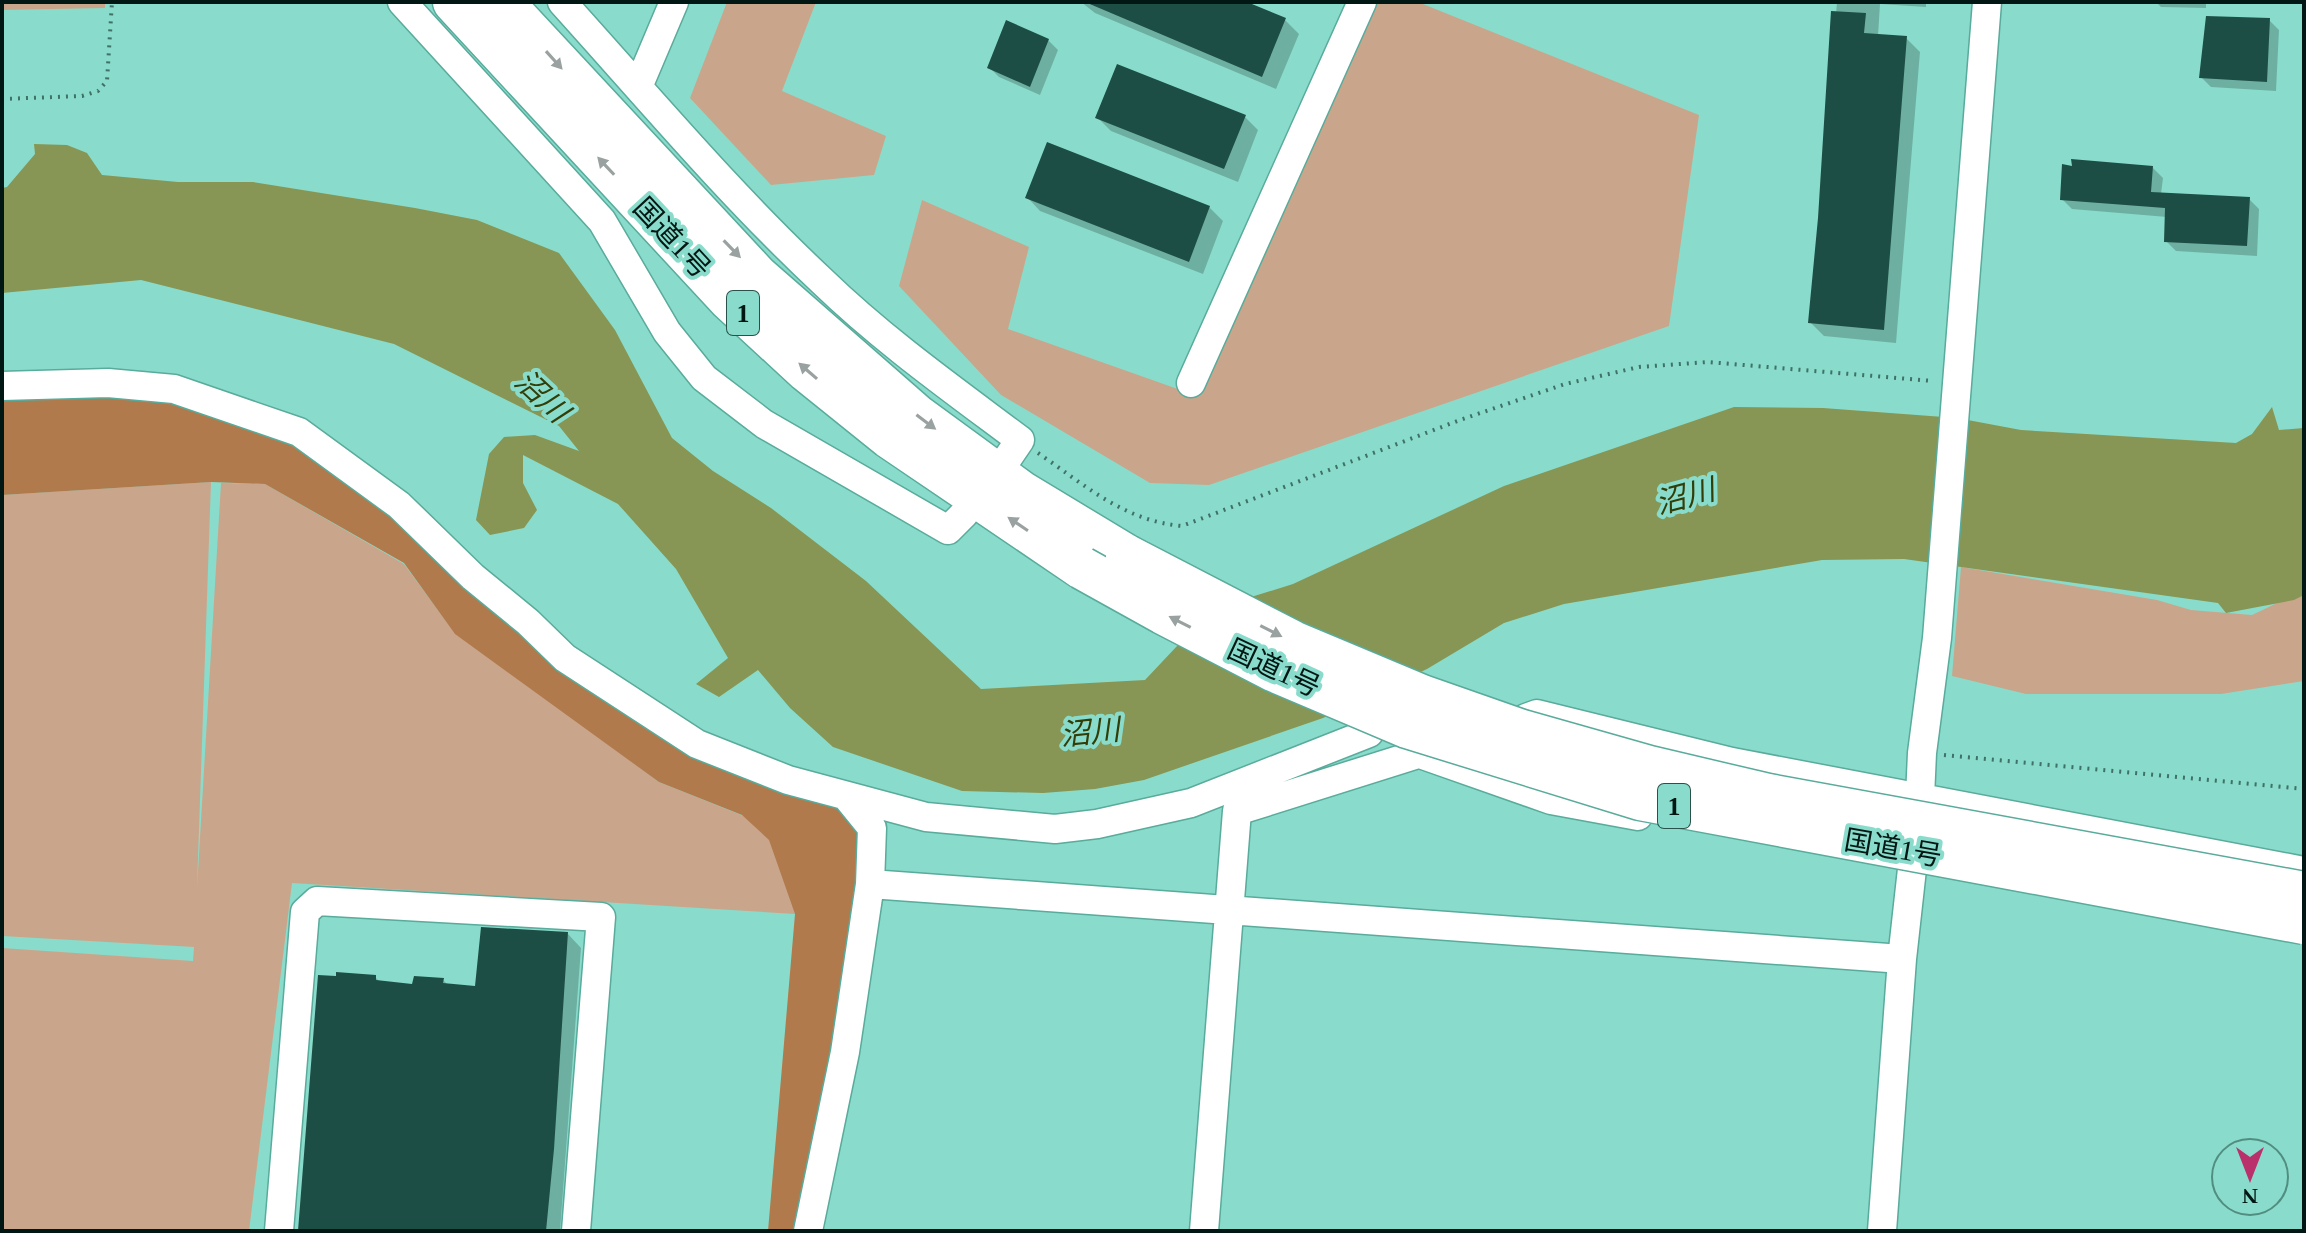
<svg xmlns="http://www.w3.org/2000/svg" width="2306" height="1233" font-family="'Times New Roman','Noto Sans JP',serif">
<rect width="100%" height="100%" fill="#89dccb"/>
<path fill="#c9a68b" d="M2,2H105V8L2,10Z
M727,2H816L782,91L886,136L874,175L771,185L690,98Z
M1362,2H1418L1699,115L1669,326L1209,485L1150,483L1001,395L899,286L922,200L1029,247L1008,329L1189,393Z
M211,482L197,888L221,483L265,484L404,564L449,625L659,782L776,829L795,914L292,883L249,1231H2V948L193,961L194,947L2,936V495Z
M1961,567L2157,600L2191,610L2252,615L2304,590V681L2221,694H2026L1952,676Z"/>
<path fill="#b17a4d" d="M2,396H160L340,462L592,683L846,796L871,838L814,1231H768L795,914L769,840L742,815L659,782L455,634L404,563L265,484L211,482L2,495Z"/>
<path fill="#879654" d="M34,144L67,145L87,153L102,175L178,182H253L415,208L477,220L559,253L615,330L672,438L713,471L771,508L866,581L981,689L1145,680L1194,628L1193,615L1293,584L1504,486L1734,407L1823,408L1957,418L2021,430L2236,443L2252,434L2272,407L2279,430L2304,428V595L2294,600L2226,613L2218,603L1904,559L1822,560L1564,604L1504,623L1427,669L1323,718L1144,780L1095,789L1043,793L962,791L833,747L790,708L758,670L719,697L696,684L728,658L676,569L618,504L523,455V483L537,510L524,528L490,535L476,520L489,454L504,437L535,435L579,451L559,426L394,344L141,280L2,293V188L7,187L35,154Z"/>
<path fill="#0003" d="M1081,2H1243L1285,20L1299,34L1276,89L1095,13Z
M1837,2H1926V7L1880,4L1878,36L1906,38L1920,52L1896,343L1824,336L1810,322Z
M2156,2H2206V8L2161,7Z
M2269,20L2279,30L2276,91L2211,87L2201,77Z
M1048,40L1058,50L1040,95L999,77L989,67Z
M1245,117L1258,130L1238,182L1111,131L1098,118Z
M2153,168L2163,178L2161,194L2249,199L2259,209L2257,256L2176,251L2166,241L2167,217L2072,209L2062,199Z
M1027,197L1209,207L1223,221L1203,274L1040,211Z
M568,934L581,948L560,1231H300L375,977L381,983L414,987L443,980L449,986L477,988Z"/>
<path fill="#1d4e45" d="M1085,2H1247L1286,18L1262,77Z
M1831,11L1866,13L1864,33L1907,36L1884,330L1808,323L1818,218Z
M2206,16L2270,18L2267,82L2199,78Z
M1006,20L1049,39L1030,87L987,68Z
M1117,64L1246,115L1224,169L1095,118Z
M1047,142L1210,206L1189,262L1025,198Z
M2071,159L2153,166L2151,192L2250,197L2247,246L2164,242L2165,208L2060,200L2062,164L2072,166Z
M481,927L568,932L554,1149L546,1231H298L318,975L336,976V972L376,975V980L412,984L414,976L444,978L443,983L475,986Z"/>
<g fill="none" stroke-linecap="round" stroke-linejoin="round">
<g stroke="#59ab9b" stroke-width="31">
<path id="minor" d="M402,2L602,221L667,332L704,378L764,424L948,530L964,514
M562,2C647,96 729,194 822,281C883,340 952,389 1020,440L1005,462
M638,87L674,2
M1191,383L1362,2
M2,386L108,383L174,389L299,432L399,505L473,577L528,622L565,658L697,744L788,780L926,817L1055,829L1097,824L1191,803L1369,733
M1526,718L1537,714L1732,762L2304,871
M1420,754L1551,800L1638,816
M846,796L872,828L870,884
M279,1231L305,912L317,901L601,917L576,1231
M808,1231L845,1052L870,884L1902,959
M1204,1231L1237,811L1456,742
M1882,1231L1902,959L1920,797L1922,753L1937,638L1987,2"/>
</g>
<g stroke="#59ab9b" stroke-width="45">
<path id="highway" d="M454,2L729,299L807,371L889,437L1082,568
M502,2L757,276L917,416L1021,492L1127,556"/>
</g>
<path stroke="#3f7167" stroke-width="4" stroke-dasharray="2 6" stroke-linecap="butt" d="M2,99L82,96L98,91L107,81L112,2
M1038,453C1085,485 1124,521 1182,526L1460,420L1565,384L1639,367L1708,362L1933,381
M1944,755L2304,789"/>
<use href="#minor" stroke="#fff" stroke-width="28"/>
<use href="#highway" stroke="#fff" stroke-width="42"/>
<g stroke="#59ab9b" stroke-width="45" stroke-linecap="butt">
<path id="highway-bridge" d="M1127,556L1293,642L1422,696L1522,731L1649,767L1768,795L2304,893
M1082,568L1163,613L1275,671L1407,727L1640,799L2304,923"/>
</g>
<use href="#highway-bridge" stroke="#fff" stroke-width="42"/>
</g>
<defs><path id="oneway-solid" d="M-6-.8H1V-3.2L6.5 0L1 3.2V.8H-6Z" transform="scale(2)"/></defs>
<g fill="#99a2a1">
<use href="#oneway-solid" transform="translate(554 60) rotate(48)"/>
<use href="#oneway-solid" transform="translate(606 166) rotate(-133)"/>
<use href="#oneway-solid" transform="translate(732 249) rotate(46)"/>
<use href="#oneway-solid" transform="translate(808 371) rotate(-139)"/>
<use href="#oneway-solid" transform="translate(926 422) rotate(37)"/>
<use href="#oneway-solid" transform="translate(1018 524) rotate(-146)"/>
<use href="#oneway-solid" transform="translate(1180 622) rotate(-153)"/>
<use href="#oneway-solid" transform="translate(1271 631) rotate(27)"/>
</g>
<g text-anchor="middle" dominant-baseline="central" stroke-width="8" stroke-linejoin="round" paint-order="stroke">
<g fill="#89dccb" stroke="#29524a" stroke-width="2">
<rect x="727" y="291" width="32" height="44" rx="6"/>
<rect x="1658" y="784" width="32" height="44" rx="6"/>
</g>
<g font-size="26" font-weight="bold" fill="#001713">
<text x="743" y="313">1</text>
<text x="1674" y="806">1</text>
</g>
<g font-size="28" fill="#001713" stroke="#89dccb">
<text transform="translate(672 238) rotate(47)">国道1号</text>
<text transform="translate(1274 668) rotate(25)">国道1号</text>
<text transform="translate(1893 848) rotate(10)">国道1号</text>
</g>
<g font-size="30" font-style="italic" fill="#333d08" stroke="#89dccb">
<text transform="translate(542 396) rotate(43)">沼川</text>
<text transform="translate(1685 496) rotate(-15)">沼川</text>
<text transform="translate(1090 732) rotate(-6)">沼川</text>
</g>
</g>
<rect width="2306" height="1233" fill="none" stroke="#001713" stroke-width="8"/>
<g transform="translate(2250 1177) rotate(180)"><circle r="38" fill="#89dccb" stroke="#528d81" stroke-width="2"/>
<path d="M0-6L14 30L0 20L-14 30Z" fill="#ba306b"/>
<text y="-12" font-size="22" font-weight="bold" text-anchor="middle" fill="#001713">N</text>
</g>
</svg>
